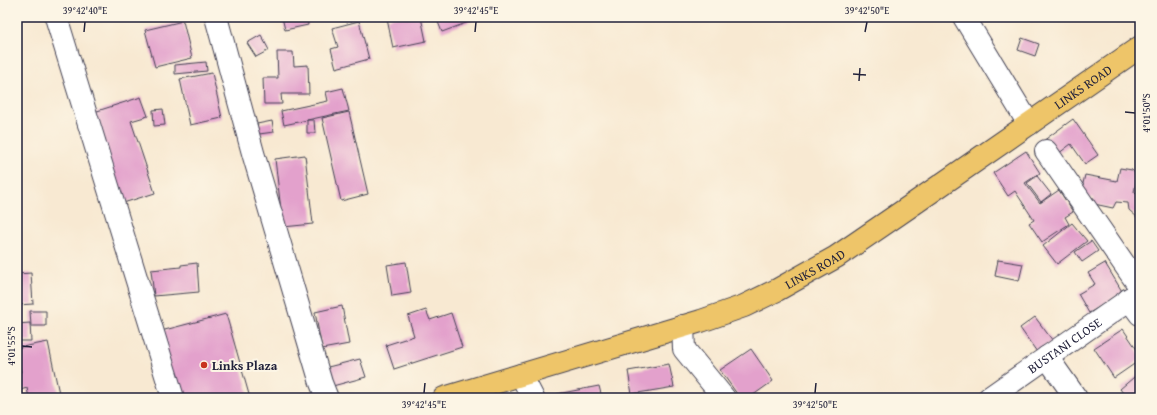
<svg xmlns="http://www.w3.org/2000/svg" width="1157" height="415" font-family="'Gentium Book Plus',serif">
<rect width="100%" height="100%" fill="#fcf5e5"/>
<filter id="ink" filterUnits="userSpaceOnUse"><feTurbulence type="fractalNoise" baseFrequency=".025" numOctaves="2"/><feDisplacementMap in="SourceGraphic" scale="8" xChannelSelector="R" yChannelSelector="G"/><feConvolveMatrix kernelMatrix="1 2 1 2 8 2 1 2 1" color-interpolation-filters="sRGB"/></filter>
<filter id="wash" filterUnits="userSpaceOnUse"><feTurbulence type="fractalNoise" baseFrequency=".012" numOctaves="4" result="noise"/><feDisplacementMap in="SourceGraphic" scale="16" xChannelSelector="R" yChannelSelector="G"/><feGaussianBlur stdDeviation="0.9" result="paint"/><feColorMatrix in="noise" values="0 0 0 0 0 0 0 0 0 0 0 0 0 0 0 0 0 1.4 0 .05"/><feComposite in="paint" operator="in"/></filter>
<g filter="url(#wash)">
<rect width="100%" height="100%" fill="#f8e9d2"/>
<g id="blocks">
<path fill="#e3a1cc" d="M282,17H307L308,25L285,30Z
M394,17H421L426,41L393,48L387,19Z
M436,17H482L442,32Z
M183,21L192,58L155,67L145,30Z
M359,21L369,59L336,68L331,49L338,47L332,28Z
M261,35L269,50L256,57L247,43Z
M1022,38L1039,44L1035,56L1018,50Z
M277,52H293L294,66L308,65L309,94H281L282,104H264L263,78H278Z
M206,62L207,71L175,74V65Z
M212,73L222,118L190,125L180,79Z
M343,88L349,111L284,125L281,111L328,101L326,92Z
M141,97L148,116L131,121L155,193L120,204L91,113Z
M163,109L165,125L154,126L153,110Z
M349,112L368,194L341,201L322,118Z
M1073,119L1098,155L1085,164L1071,144L1054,157L1043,141Z
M307,120H314L315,133H307Z
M272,121L274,132L259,134L257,124Z
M1026,151L1040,173L1025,183L1040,203L1059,190L1073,212L1065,217L1069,224L1042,242L1029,223L1034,220L1015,191L1008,196L993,173Z
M305,155L313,224L283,227L275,159Z
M1120,168L1132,170L1134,172L1137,178L1134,192L1140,194V219L1138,218L1129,210L1128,203L1116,202L1113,208L1094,204V198L1080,196L1085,175L1117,181Z
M1037,176L1051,194L1041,202L1027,183Z
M1072,223L1087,241L1057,264L1043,246Z
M1091,241L1098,251L1082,262L1075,252Z
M998,260L1023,264L1019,281L995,276Z
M406,262L411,293L392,296L387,265Z
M197,263L199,292L154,296L151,270L181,267V265Z
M1105,263L1123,293L1089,313L1078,294L1095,284L1088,273Z
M31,273L33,304L17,305V274Z
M342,306L349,344L322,349L315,312Z
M426,310L430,320L451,313L462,347L394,369L386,345L414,336L408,316Z
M30,311H46V326H31Z
M226,314L250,398H177L157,332Z
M1035,317L1053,341L1037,352L1020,328Z
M30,323L31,341H17V324Z
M1123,329L1140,354V360L1114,378L1094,348Z
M48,342L60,398H29L27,388L17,391V373L21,372L17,355V348Z
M751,349L773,381L749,398H740L720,370Z
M360,359L366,377L329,387L324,368Z
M669,364L674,387L632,394L628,371Z
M1140,372V398H1127L1120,389Z
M599,386L602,398H558L557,394Z"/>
</g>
</g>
<g filter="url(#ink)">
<use href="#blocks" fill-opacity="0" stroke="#424052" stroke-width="1"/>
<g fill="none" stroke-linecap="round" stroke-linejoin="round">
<g stroke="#424052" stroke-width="24">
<g id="minor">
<path d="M56,17L173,398"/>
<path d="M216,17L253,153L321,383L327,398"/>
<path d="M964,17L1029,124"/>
<path d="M1046,151L1140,287"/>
<path d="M1129,299L1140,314"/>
<path d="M683,326L684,349L724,398"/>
<path d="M1047,357L1076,398"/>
<path d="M521,375L533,398"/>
<path id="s1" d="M989,398L1140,292"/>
</g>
</g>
<g stroke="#424052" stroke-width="24">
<g id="major">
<path id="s2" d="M444,398L701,321L744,306L777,290L836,257L909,207L1140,47"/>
</g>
</g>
<use href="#minor" stroke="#fff" stroke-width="22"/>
<use href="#major" stroke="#eec569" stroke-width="22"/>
</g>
</g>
<path fill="none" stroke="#22223b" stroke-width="1.5" d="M84,32L85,22M475,32L476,22M865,32L867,22M853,74L866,75M859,81L860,68M1125,112L1135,113M22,346L32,347M424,393L425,383M815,393L816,383"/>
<circle fill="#c8321e" stroke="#fcf5e5" stroke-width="1.5" cx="204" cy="365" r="4"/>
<g text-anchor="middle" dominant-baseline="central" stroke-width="4" stroke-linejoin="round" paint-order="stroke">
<g font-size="13" fill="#22223b" stroke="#fcf5e5">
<text stroke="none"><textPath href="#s2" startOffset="718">LINKS ROAD</textPath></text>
<text stroke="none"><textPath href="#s2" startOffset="394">LINKS ROAD</textPath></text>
<text stroke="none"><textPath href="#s1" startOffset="92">BUSTANI CLOSE</textPath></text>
</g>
<g font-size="13" font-weight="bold" fill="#22223b" stroke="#fcf5e5" text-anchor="start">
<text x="212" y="365">Links Plaza</text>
</g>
</g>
<rect width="1157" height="415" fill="none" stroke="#fcf5e5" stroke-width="44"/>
<rect x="22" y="22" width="1113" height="371" fill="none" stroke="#22223b" stroke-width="1.5"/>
<g font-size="10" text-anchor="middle" fill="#22223b">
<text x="85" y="14">39°42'40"E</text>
<text x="476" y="14">39°42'45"E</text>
<text x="867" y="14">39°42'50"E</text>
<text transform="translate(1146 113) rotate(-90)" y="4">4°01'50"S</text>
<text transform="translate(11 346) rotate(-90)" y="4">4°01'55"S</text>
<text x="424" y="408">39°42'45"E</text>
<text x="815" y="408">39°42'50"E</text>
</g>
</svg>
